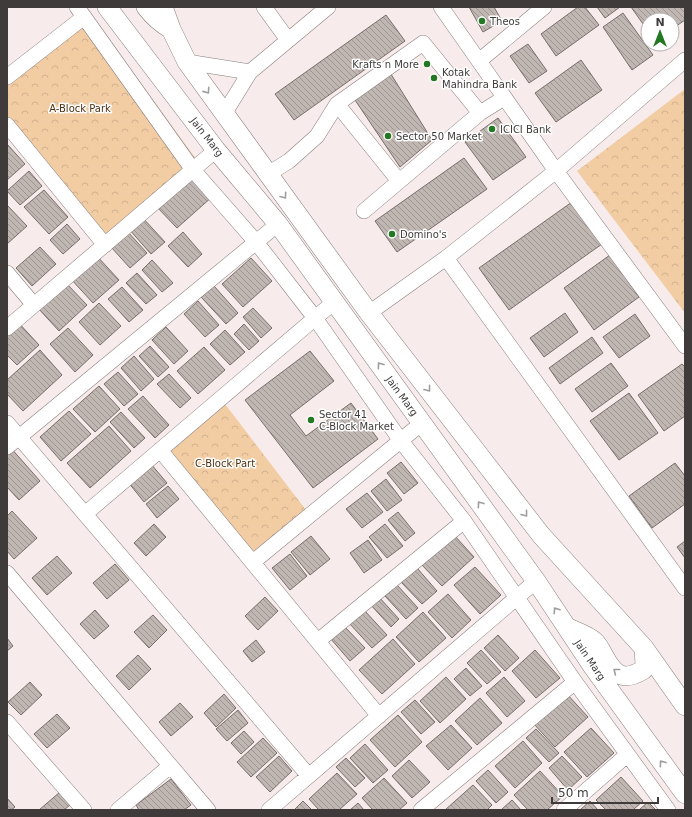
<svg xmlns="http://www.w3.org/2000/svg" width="692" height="817" font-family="'DejaVu Sans',sans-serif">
<defs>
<pattern id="park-crowns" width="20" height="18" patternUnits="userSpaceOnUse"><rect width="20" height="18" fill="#f2cda4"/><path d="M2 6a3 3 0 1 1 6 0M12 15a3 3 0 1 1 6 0" fill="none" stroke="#d1b18e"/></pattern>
<pattern id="building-back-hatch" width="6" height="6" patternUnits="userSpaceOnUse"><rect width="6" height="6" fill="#c0b6b2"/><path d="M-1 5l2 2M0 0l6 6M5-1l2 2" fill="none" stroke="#9d9592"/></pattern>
</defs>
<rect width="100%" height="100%" fill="#f7eceb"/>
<path fill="url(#park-crowns)" d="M92,16L196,159L104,240L7,120V83Z
M685,89V313L577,171Z
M225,404L306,510L254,557L169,450Z"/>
<path fill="url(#building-back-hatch)" stroke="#776e6a" d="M469,7H494L502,21L483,32Z
M578,7H585L599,25L556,56L541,34Z
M597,7H620L605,18Z
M631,7H685V20L672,29V20H648V31Z
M623,13L653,55L632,70L603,27Z
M386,15L405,41L294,120L275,94Z
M528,44L547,71L529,83L510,56Z
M581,60L602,90L556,122L535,93Z
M389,71L432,140L400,167L353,97Z
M498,118L526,157L493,180L465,142Z
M7,144L25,164L7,180Z
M464,158L487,189L397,252L375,221Z
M29,171L42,186L20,205L7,191Z
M192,173L213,196L177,228L156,206Z
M44,190L68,217L49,234L24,207Z
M572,202L602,244L509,310L479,268Z
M7,205L27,226L7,244Z
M141,216L165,242L151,254L128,228Z
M67,224L80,239L63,254L50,240Z
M128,232L147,253L130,268L111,247Z
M183,232L202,254L188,267L168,246Z
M40,247L56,264L32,286L16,268Z
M96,255L119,280L93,303L70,278Z
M610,255L639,297L594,330L564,288Z
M251,258L272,281L243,307L222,284Z
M152,260L173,283L162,292L142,270Z
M137,273L157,295L146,304L126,283Z
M65,282L87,305L59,331L37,307Z
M214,286L238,313L226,324L201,297Z
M122,287L143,310L129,322L108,299Z
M198,301L219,325L205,337L184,314Z
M99,303L121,326L100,345L79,322Z
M253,308L272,328L261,338L243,317Z
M565,313L578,332L544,357L530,338Z
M635,314L650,336L619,358L603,337Z
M17,321L39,345L17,365L7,355V330Z
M244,324L259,341L249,350L234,334Z
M166,327L188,351L174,364L152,340Z
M68,328L93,355L75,372L50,344Z
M225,330L245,352L230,365L210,344Z
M592,337L603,353L560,384L549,368Z
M150,346L169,367L158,377L139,356Z
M204,347L225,370L198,394L177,371Z
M40,350L62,375L23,411L7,394V380Z
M310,351L334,381L290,415L306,436L351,403L378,439L313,488L245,400Z
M134,356L154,379L141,391L121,368Z
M611,363L628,386L592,412L575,389Z
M682,364L685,367V416L664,431L638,395Z
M118,372L138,394L124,406L104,384Z
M169,374L191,398L180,408L157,384Z
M99,386L120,409L95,432L73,409Z
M629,393L658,433L619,460L590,421Z
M143,396L169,425L155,438L128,409Z
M69,411L91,434L61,461L40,437Z
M121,412L145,438L134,448L110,422Z
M109,426L131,451L90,488L67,463Z
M10,447L40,481L19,500L7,487V450Z
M401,462L418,483L404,494L387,473Z
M675,463L685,476V504L652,528L629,496Z
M151,464L167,483L144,502L128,482Z
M386,479L402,500L387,511L371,491Z
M168,486L179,499L157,518L146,504Z
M367,493L383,512L362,528L346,509Z
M12,511L37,538L14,559L7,551V516Z
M398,512L415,533L405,541L388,520Z
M154,524L166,537L146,556L134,543Z
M385,524L403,546L387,558L369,537Z
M454,535L474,557L442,586L421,564Z
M311,536L330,559L310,575L291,552Z
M368,540L382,560L364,573L350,553Z
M685,541V558L677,547Z
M290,554L307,576L290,590L272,568Z
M57,556L72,573L47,595L32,578Z
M115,564L129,580L107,599L93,583Z
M475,567L501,595L480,614L454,585Z
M417,568L437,591L422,604L401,582Z
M397,585L418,608L406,619L385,596Z
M448,594L471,620L452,638L428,612Z
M378,596L399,619L391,627L369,603Z
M265,597L278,611L258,630L245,616Z
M95,610L109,626L94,639L80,624Z
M364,610L387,635L372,648L349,623Z
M423,612L446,638L419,662L396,637Z
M153,615L167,630L149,648L134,632Z
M344,626L365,648L350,661L330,638Z
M498,635L519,658L505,671L484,648Z
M7,638L13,646L7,651Z
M393,639L415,664L382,694L359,670Z
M256,640L265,652L252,662L243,651Z
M481,650L501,672L487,684L467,663Z
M535,650L560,678L536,698L512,671Z
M138,655L151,669L129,690L116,676Z
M466,668L482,686L470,696L454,679Z
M446,677L466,699L440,723L420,701Z
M504,677L525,701L507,717L486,693Z
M30,682L42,695L21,715L8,702Z
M566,693L588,717L555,747L533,723Z
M224,694L236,708L216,727L204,713Z
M480,698L502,723L477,745L455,721Z
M415,700L435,722L421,734L401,712Z
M180,703L193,717L171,736L159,722Z
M238,710L248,723L227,741L216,729Z
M57,714L70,728L47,748L34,734Z
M398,715L422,742L395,767L370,740Z
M451,725L472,748L448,770L426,746Z
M591,728L614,753L587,777L564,752Z
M536,729L559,753L549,762L526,738Z
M244,731L254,742L241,754L231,743Z
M263,738L277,753L251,777L237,762Z
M523,741L542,763L515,788L495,766Z
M365,744L388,770L373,783L350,758Z
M279,756L292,771L270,792L256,777Z
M562,756L582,777L568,790L549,768Z
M346,758L365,778L355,787L336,767Z
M409,760L430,782L412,798L392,776Z
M488,770L508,792L496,803L476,781Z
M540,771L563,796L547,810H528L514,795Z
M337,773L357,794L339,810H319L309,799Z
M621,777L643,801L633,810H606L596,800Z
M384,778L407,803L399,810H373L362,798Z
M171,779L191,805L184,810H139L136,805Z
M473,785L492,805L487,810H445Z
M60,792L70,805L64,810H39Z
M7,798L15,807L11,810H7Z
M512,800L521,810H501Z
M303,801L312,810H294Z
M590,801L598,810H580Z
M648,802L656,810H639Z
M358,803L364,810H350Z"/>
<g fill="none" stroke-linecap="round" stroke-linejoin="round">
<g stroke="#897e7e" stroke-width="16">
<path id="minor" d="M77,7L193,170L256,242L315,318L401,441L464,521L575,682L668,810
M264,7L288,40
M441,7L556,171L685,346
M479,61L544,7
M187,62L250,72
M7,77L84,17
M337,104L423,43L480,113
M224,114L250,72L328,7
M7,125L105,245
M268,174L289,161L317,136L337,104L399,181
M364,211L480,113L504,98
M446,258L685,588
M7,273L34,305
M369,313L446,258L556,171L685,60
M7,328L216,150
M7,423L309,776
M7,447L278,224
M160,450L379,716
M85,514L334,302
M253,562L422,423
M7,573L208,810
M318,641L464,521
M7,722L84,810
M118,810L170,766
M269,810L536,581
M421,810L575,682
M564,810L627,755"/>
</g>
<g stroke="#897e7e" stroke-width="20">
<path id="tertiary" d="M107,7L216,150L278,224L536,581L593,667L685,794
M146,7C153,16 160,23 171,29
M163,7L171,29L187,62L369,313L541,535L644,648L685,706
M568,628C577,632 588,635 595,642C599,646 601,651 604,656C614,675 623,682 643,670L645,665L644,648"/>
</g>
<use href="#minor" stroke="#fff" stroke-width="15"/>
<use href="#tertiary" stroke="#fff" stroke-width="19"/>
</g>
<defs><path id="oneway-chevron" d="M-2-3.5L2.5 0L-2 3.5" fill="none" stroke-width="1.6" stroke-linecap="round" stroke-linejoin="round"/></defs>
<g stroke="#9f9d9d">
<use href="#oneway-chevron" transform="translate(207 91) rotate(55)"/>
<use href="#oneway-chevron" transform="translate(284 196) rotate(54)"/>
<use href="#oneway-chevron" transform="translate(380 365) rotate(-126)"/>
<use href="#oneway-chevron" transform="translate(428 389) rotate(52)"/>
<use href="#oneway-chevron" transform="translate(480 504) rotate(-126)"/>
<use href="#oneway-chevron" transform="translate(525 514) rotate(52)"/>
<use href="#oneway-chevron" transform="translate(556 610) rotate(-124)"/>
<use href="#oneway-chevron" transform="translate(616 671) rotate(-142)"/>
<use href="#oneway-chevron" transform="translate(662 763) rotate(-126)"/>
</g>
<g fill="#237823" stroke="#fff" stroke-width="1.5">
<circle cx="482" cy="21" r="4"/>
<circle cx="427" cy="64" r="4"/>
<circle cx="434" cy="78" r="4"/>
<circle cx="492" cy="129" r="4"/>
<circle cx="388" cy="136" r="4"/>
<circle cx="392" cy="234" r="4"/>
<circle cx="311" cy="420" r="4"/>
</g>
<g text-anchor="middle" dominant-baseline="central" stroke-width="3" stroke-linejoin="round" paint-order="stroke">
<g font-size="10" fill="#3f3b3b" stroke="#fff" text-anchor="start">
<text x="490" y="21">Theos</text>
<text x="419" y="64" text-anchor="end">Krafts n More</text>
<text x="442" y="72">Kotak<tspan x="442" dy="12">Mahindra Bank</tspan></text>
<text x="500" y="129">ICICI Bank</text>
<text x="396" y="136">Sector 50 Market</text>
<text x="400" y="234">Domino's</text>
<text x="319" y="414">Sector 41<tspan x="319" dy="12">C-Block Market</tspan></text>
</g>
<g font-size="10" fill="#4c3211" stroke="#fff">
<text x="80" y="108">A-Block Park</text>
<text x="225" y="463">C-Block Part</text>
</g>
<g font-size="10" fill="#3f3b3b" stroke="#fff">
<text transform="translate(207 137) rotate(52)">Jain Marg</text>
<text transform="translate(402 396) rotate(54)">Jain Marg</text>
<text transform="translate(590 660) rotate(56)">Jain Marg</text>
</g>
</g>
<rect width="692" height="817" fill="none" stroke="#3f3b3b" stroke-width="16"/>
<g transform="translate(660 32)"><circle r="19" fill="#ffffff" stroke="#b2b1b1"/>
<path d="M0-3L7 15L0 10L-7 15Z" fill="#237823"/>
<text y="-6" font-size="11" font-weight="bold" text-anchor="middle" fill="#3f3b3b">N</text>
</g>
<path d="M552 797v6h106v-6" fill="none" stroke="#3f3b3b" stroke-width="2"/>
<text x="558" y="797" font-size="12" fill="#3f3b3b" stroke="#ffffff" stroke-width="3" paint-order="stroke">50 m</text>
</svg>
